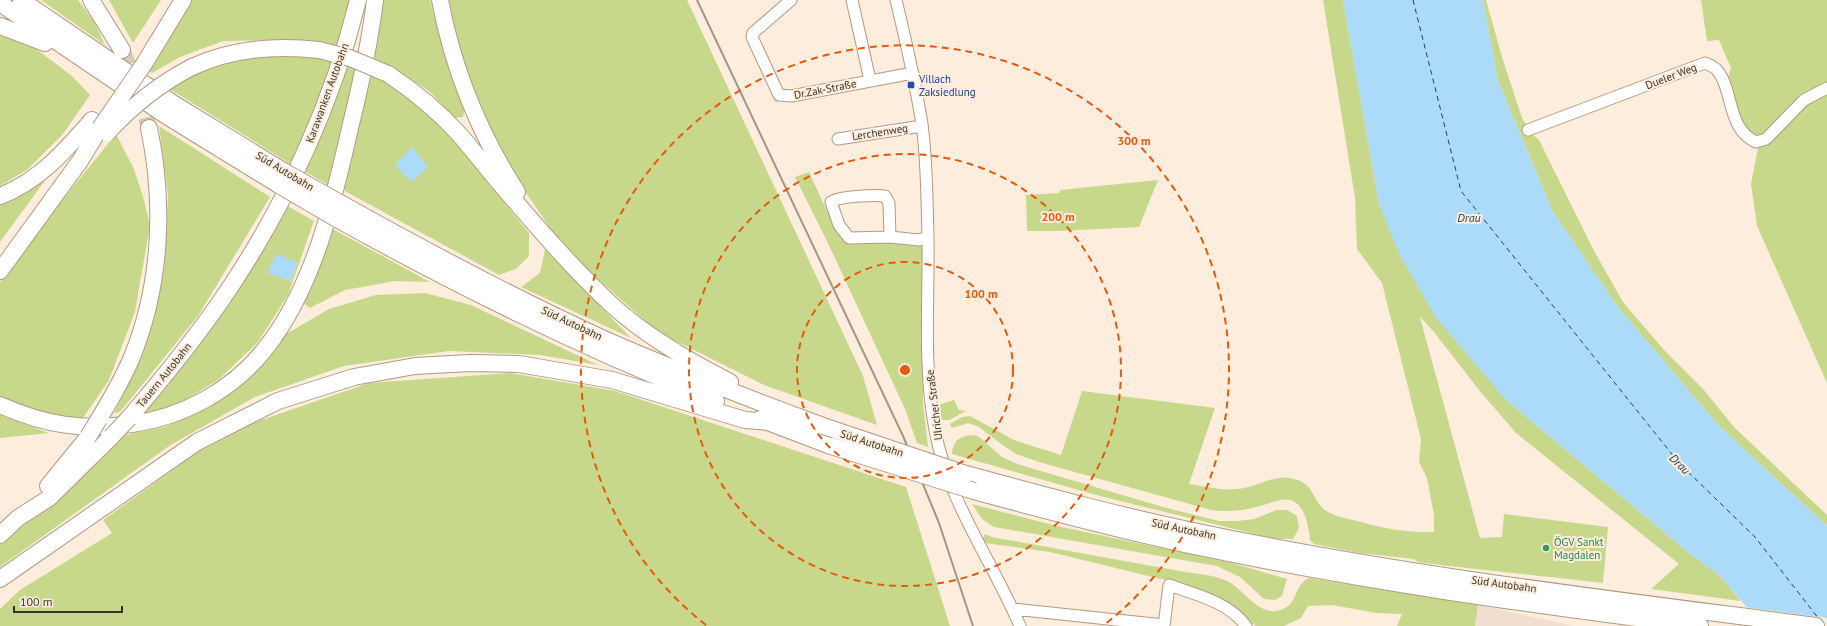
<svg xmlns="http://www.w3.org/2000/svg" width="1827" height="626" font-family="'PT Sans',sans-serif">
<rect width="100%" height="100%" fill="#fceddd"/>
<path fill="#f2decf" d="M1478,605L1574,626H1475Z"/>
<path fill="#c8d88b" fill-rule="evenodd" d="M41,0H78L95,23L105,45Z
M109,0H161L133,43Z
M193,0H349L340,47L277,40L223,41L180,57L152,73L148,70Z
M381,0H430L449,70L465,109L463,117L454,118L430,92L398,71L371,57Z
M447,0H687L863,376L877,425L764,385L658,332L567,252L517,180L474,98Z
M1323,0H1343L1379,204L1506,400L1689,553L1719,575L1741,601L1651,589L1679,564L1516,433L1479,390L1434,332L1420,317L1480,538L1502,537L1504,514L1608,527L1603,583C1541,576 1480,570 1418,562L1414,559L1360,553L1314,544L1310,540C1308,523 1304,496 1281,500C1274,501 1267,504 1260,506C1243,511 1228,512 1211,510L1039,462L1016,454L1004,446L979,427L968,423L952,428L950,424L962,417L970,416L1014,440L1061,455L1082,391L1215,408L1189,484C1204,486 1221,491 1237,489C1256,488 1271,475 1290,478C1315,482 1311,499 1325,510C1334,516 1343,518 1353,520C1381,528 1406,533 1434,532V515L1427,478L1419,462L1421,439L1382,283L1357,249L1355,198Z
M1483,0H1486L1502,57L1522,118L1533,135L1539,140L1594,251L1623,302L1664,350L1703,389L1734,427L1827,515V526L1718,425L1617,306L1553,212L1498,81Z
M1701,0H1827V383L1757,226L1751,184L1760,138L1742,125L1727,81L1731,68L1719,40L1707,41Z
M0,34L35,48L72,76L90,95L63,134L28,169L0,186Z
M290,53L335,61L294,166L168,88L199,70L247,57Z
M346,63L358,68L332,187L302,170Z
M371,75L405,93L445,130L529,233V256L516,269L499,275L343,190Z
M159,126L270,197L198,316L120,412L114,413L143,354L164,270L168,196Z
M116,134L133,167L143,196L150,225L135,312L109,380L81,421L27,411L0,396V282L63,199Z
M809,172L837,233L887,235L891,243L923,245V403L928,447L917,443L905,409L826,239L795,177Z
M49,175L0,242V201Z
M1158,180L1139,227L1058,231H1027L1026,195L1059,193L1060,190Z
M284,204L314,221L288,295L258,342L218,380L177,405L138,417ZM297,263L291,281L273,274Z
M331,228L430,282L395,281L345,290L310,308L300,301Z
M545,249L631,338L521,287L540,273Z
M425,293L471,305L598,365L540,355L449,351L344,366L255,397L169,446L0,567V545L121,436L165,427L209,408L255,372L286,334L329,309L376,295Z
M510,373L615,391L906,487L950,626H0V609L20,590L112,533L103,520L226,432L369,383Z
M954,400L959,410L966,411L949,420H940L936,415L935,406Z
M0,414L5,417L49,433L0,438Z
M970,435L978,436L1002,457L1017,464L1163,507L1219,521H1237L1254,519L1277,510H1287L1297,516L1299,528L1293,539H1275L1100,496L952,454C954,441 957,438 970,435Z
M972,504L1057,526L1232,563L1287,579L1282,596L1275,600L1264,599L1240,577L1217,566L994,527L982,519Z
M985,534L992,537L1185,572C1200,574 1213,575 1227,581C1246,590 1260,621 1285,608C1298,601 1294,586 1309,578L1478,605L1475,626H1397L1402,614L1376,613L1332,605L1308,606L1301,618L1284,626H1256L1214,595L1165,580L1050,552L985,543L982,540Z"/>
<path fill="#acdbfa" d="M1343,0H1483L1498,81L1553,212L1617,306L1718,425L1827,526V626H1763L1719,575L1689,553L1506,400L1437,319L1400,256L1379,204Z
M412,147L428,167L411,182L395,165Z
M276,254L297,262L291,281L267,273Z"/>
<path fill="#fceddd" d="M1744,607L1827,618V626H1760Z"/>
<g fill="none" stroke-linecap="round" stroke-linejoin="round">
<path stroke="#1f4257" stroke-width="1" stroke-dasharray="5 4" stroke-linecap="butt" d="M1413,0L1461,191L1679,463L1755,537L1819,619"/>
<path stroke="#d5c8b9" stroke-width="16" stroke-dasharray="16 8" stroke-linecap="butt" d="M122,50L138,87L149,128"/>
<g stroke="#b29a82" stroke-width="13">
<path id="minor" d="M791,0L753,33L752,37L779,95L791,96L913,73
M852,0L870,80
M896,0C906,41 915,82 922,124C927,161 927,201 928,238C929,301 923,367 935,430C948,502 992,560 1020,626
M1528,130L1705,63C1709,65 1713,66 1716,69C1734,88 1726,129 1756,142L1766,139L1804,100L1827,88
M838,139L922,126
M890,237L849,238L839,225L831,202C839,196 874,195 885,196L889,203L890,237L919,240L928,237
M1013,609L1164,625
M1164,626L1169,585C1194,594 1229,602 1246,626"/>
</g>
<g stroke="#b29a82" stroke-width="18">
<path id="highway" d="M21,0L174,104L285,172
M91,0L122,50
M440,0C453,69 479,133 517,192
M0,3L165,115L279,185
M0,26L45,43
M144,64L183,0
M192,67C233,48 275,45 319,50
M388,74C414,91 438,111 459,134C474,151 487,169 502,186C537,227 573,269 613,306C647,337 689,361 730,382
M0,196C39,181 65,151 92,120
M342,204C428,252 516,299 606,340C677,371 750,399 823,426
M337,219C459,287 586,349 716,401
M0,271L80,161L100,128
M0,405C44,425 84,431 132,424C183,417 233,390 265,349C314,288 334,199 351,124C361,83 370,42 375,0
M129,418C164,377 199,334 229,289C287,202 333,102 358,0
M99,419C111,399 123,379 132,357C161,285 165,204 149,128
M760,419L831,446
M966,474C1043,495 1120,516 1198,532C1402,575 1610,599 1816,626
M48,486L88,437
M974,491C1047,511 1120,530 1194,546C1361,581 1531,605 1700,626
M0,535L18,518L49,498L111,437
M0,579L197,442L278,401L354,377L415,366L470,363L519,364L612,380L745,420L769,422"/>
</g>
<use href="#minor" stroke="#fff" stroke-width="11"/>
<use href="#highway" stroke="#fff" stroke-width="16"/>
<path stroke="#a29688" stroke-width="2" d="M697,0L903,436L939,523L973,626"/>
<g stroke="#b29a82" stroke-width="18" stroke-linecap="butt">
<path id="highway-bridge" d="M319,50L350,58L388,74
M100,128L144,64
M107,133C132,106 159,84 192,67
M285,172L342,204
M279,185L337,219
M823,426L966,474
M88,437L99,419
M111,437L129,418
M831,446L974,491"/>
</g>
<use href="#highway-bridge" stroke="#fff" stroke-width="16"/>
</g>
<g fill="none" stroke="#e8590c" stroke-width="2" stroke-dasharray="7 5">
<circle cx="905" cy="370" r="108"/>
<circle cx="905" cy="370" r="216"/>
<path d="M706 625A324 324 0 1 1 1104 625"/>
</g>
<rect fill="#1a4fb4" stroke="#fceddd" stroke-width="1.5" x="907" y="81" width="8" height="8" rx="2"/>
<circle fill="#2e9e5b" stroke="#fceddd" stroke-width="1.5" cx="1546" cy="548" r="4"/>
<g text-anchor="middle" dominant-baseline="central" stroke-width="4" stroke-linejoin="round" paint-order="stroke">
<g font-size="11" fill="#3b3228" stroke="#fceddd">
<text transform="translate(1671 76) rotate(-21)">Dueler Weg</text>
<text transform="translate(825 89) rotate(-11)">Dr.Zak-Straße</text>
<text transform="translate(327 93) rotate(-70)">Karawanken Autobahn</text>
<text transform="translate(880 132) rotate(-9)">Lerchenweg</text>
<text transform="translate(285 171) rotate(31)">Süd Autobahn</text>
<text transform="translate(572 323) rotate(25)">Süd Autobahn</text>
<text transform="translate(164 375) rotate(-51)">Tauern Autobahn</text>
<text transform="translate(934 405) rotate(-97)">Ulricher Straße</text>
<text transform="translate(872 443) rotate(18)">Süd Autobahn</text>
<text transform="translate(1184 529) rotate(12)">Süd Autobahn</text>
<text transform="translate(1504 584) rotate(8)">Süd Autobahn</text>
</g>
<g font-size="11" fill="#164399" stroke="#fceddd" text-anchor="start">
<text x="919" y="79">Villach<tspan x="919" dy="13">Zaksiedlung</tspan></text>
</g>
<g font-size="11" fill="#27864d" stroke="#fceddd" text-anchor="start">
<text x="1554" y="542">ÖGV Sankt<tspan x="1554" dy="13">Magdalen</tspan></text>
</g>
<g font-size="12" font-style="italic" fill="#1f4257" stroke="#fceddd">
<text x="1469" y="217">Drau</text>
<text transform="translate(1680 464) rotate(44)">Drau</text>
</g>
</g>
<circle cx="905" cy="370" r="6" fill="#e8590c" stroke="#fceddd" stroke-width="2"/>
<g font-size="12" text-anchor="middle" font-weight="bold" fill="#e8590c" stroke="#fceddd" stroke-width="4" stroke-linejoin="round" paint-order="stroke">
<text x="1134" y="145">300 m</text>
<text x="1058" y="221">200 m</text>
<text x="981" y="298">100 m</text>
</g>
<path d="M14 606v6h108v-6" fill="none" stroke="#3b3228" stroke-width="2"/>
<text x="20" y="606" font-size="12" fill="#3b3228" stroke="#fceddd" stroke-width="3" paint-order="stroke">100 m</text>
</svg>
